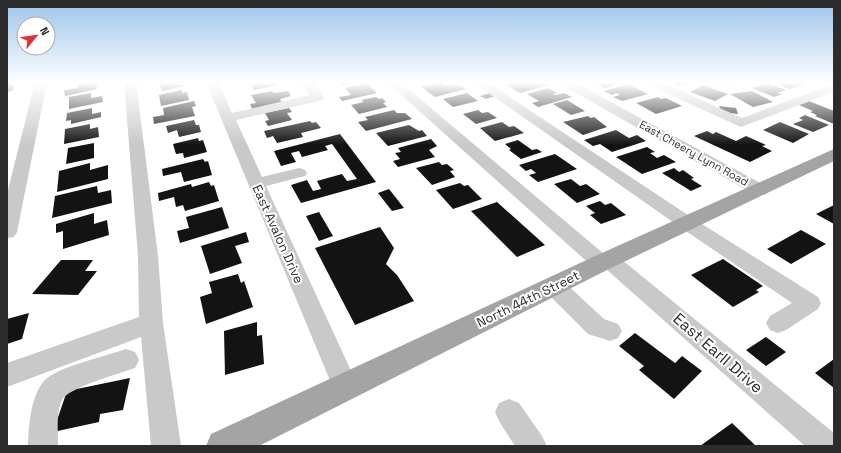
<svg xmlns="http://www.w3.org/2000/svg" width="841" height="453" font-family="'Space Grotesk',sans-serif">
<rect width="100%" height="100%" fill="#fff"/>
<path fill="#131313" d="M7,82H11L10,85H13L12,87L14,86L12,91L7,92Z
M90,82H96L97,89L65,96L64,90L78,88V84Z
M159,82H182L184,86L162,91Z
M249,82H275L278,85L254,90Z
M338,82H360L342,86Z
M441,82L446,86L457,84L466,89L435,97L421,87Z
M508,82H541L548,85L520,93L504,83Z
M593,82H613L618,84L605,88Z
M669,82H694L679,86Z
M773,82H799L805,84L789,89Z
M367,83L377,93L342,101L339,97L351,95L345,88Z
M768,83L786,90L777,93L782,94L774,97L752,88Z
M628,84L648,94L622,101L613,97L620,95L617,93L612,95L604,91Z
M703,85L728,94L715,101L690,92Z
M548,88L557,93L553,94L555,95L564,93L572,97L538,107L532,103L539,101L527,94Z
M182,90V93L187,92L189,100L161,106L159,95Z
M272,91L274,93L288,91L291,96L280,99L282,103L252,109L250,104L256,103L251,95Z
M752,91L773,102L753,107L730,94Z
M91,93V98L102,96L103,102L69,109V97Z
M467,93L478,101L453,107L443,99Z
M490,93L495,96L486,99L480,96Z
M376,97L379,99L382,98L386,102L383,103L387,107L359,114L351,105L364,102L361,100Z
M658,97L661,99L666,98L682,106L656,114L636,103Z
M567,100L585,111L571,115L553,104Z
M194,101L196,106L192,107L195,116L154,124L153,117L164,115L163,108Z
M809,101L834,111V124L815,116L817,115L810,112L813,111L799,105Z
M719,106L736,108L738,114L722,112Z
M92,108V114L101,112V117L71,124V120L66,121L67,113Z
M289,108L292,112L287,113L292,120L268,126L265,121L269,120L265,113Z
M394,110L397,113H405L412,119L366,131L358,122L368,120L365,117Z
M478,110L482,113L488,112L497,118L476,124L463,114Z
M805,115L829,125L813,132L793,124L803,120L799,118Z
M588,116L591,118L594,117L607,127L583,135L563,122Z
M194,120L196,125H199L201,132L179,137L177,130L168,133L166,126Z
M310,121L312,123L316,122L321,128L301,133L303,137L277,143L273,136L267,138L264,131Z
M502,122L509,127L514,126L524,133L495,141L480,128Z
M780,122L809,134L793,143L763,130Z
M90,124V129L98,127L99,137L64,144L65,129Z
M409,125L419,131L422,130L427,136L388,146L376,133Z
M616,130L629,138L637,135L646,141L612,152L600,144L593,146L584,140Z
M707,131L713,134L716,132L736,141L746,136L766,145L762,146L772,151L750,162L694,136Z
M340,134L376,182L301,203L291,185L307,180L313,191L321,189L317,181L342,174L347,181L357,179L332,144L325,146L328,150L302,157L299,151L291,153L296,162L281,166L274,151Z
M198,138L199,141L203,140L207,152L184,158L183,153L176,154L173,144Z
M431,139L437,146L429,150L435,157L398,167L393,161L400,159L395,153L401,152L398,148Z
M518,140L532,150L537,149L542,152L521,159L509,150L511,149L505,144Z
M94,143V158L66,164L68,148Z
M647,147L655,152L650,153L657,158L664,155L676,162L642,174L616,157Z
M555,154L577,169L538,182L529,175L536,173L531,169L526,171L519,165Z
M203,159L205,162L208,161L212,175L184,182L181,172L163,176L162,169Z
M439,162L442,165L447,164L454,170L450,171L455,177L432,185L416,168Z
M90,163V170L108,165V179L57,192L59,171Z
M674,168L679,172L683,170L694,178L691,179L702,186L691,191L662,173Z
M571,179L580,186L586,184L600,194L577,203L554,184Z
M209,182L211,186L214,185L219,201L185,211L183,205L176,207L174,197L159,201L158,193L191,184L192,187Z
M460,183L464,186L468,185L482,199L453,209L436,190Z
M97,186L98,193L111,190L112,203L52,218L55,196Z
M389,189L404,208L392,211L378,193Z
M600,201L605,205L611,203L626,215L601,224L590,215L595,213L586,206Z
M497,202L545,245L517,257L471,211Z
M834,205V224L816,214Z
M222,207L229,228L180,243L177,231L189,228L186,217Z
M319,212L333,236L319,241L306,216Z
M94,213V224L107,220L109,235L63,249V231L56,233V224Z
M380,227L394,248L386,264L397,275L414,301L355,325L315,248Z
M801,230L826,244L791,264L767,249Z
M246,232L249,242L235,246L242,263L210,274L201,246Z
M723,259L763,286L756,290L759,292L733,307L691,275Z
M61,260H93L85,271H97L78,295L32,294Z
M238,274L241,283L244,281L253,307L206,324L200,297L212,293L209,282Z
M29,313L22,339L7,344V319Z
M257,322V336L262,335L264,364L225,375L224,331Z
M635,333L675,363L682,356L702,371L674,399L639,370L644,366L619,346Z
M766,337L786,352L766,366L746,350Z
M834,359V388L815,373Z
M130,378L123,410L100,414L99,422L53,432L67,391Z
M732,423L756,446H700Z"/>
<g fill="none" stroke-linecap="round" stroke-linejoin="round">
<path fill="#c9c9c9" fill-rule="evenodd" d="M35,82H47L17,232L14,237L7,238V194Z
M124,82H136L158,256L163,323L181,446H151L141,337L7,387V363L139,317L138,256Z
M206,82H218L232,113L310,95L301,82H313L324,97L323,100L236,120L262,177L299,168L305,170L307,173L305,176L266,186L358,386L354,395L345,398L336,395Z
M387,82H400L604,254L609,253L616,255L834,433V446H805L606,269L601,270L594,268Z
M473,82H487L694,219L818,297L821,303L818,309L786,330L778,333L770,330L766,323L770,316L792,303L680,227Z
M560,82H574L766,186L769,190L766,194L760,195L754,194L562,85Z
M646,82H661L742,118L834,84V92L741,127L648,85Z
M713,82H733L731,85L723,87L715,85Z
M554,278L562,280L604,319L618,324L622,331L618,338L610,341L588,334L546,292L543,286L546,280Z
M126,349L135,352L139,360L135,368C121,373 67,388 62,400C56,413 58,432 58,446H28C29,426 30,398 44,381C56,367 107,356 126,349Z
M509,399L519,403L542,436L547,446H515L499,421L495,412L499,403Z"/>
<path fill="#a4a4a4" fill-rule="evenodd" d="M834,149V161L609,269L259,446H206L211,434L593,257Z"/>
</g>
<linearGradient id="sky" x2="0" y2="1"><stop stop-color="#9ac4e9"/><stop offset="0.57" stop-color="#fff"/><stop offset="1" stop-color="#fff" stop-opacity="0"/></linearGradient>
<rect width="841" height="145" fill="url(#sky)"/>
<g text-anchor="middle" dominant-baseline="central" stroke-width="4" stroke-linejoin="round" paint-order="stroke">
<g font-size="11" fill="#2c2c2c" stroke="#fff">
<text transform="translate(694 153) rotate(29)">East Cheery Lynn Road</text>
</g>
<g font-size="13" fill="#2c2c2c" stroke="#fff">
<text transform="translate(278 234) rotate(66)">East Avalon Drive</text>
<text transform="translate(528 299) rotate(-26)">North 44th Street</text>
</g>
<g font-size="16" fill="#2c2c2c" stroke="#fff">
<text transform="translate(718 353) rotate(41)">East Earll Drive</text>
</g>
</g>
<rect width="841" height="453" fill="none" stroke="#2c2c2c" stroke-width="16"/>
<g transform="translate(36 36) rotate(61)"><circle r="19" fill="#ffffff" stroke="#ababab"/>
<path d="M0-3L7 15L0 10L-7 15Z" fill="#e22f38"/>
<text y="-6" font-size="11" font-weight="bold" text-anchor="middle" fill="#2c2c2c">N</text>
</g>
</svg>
